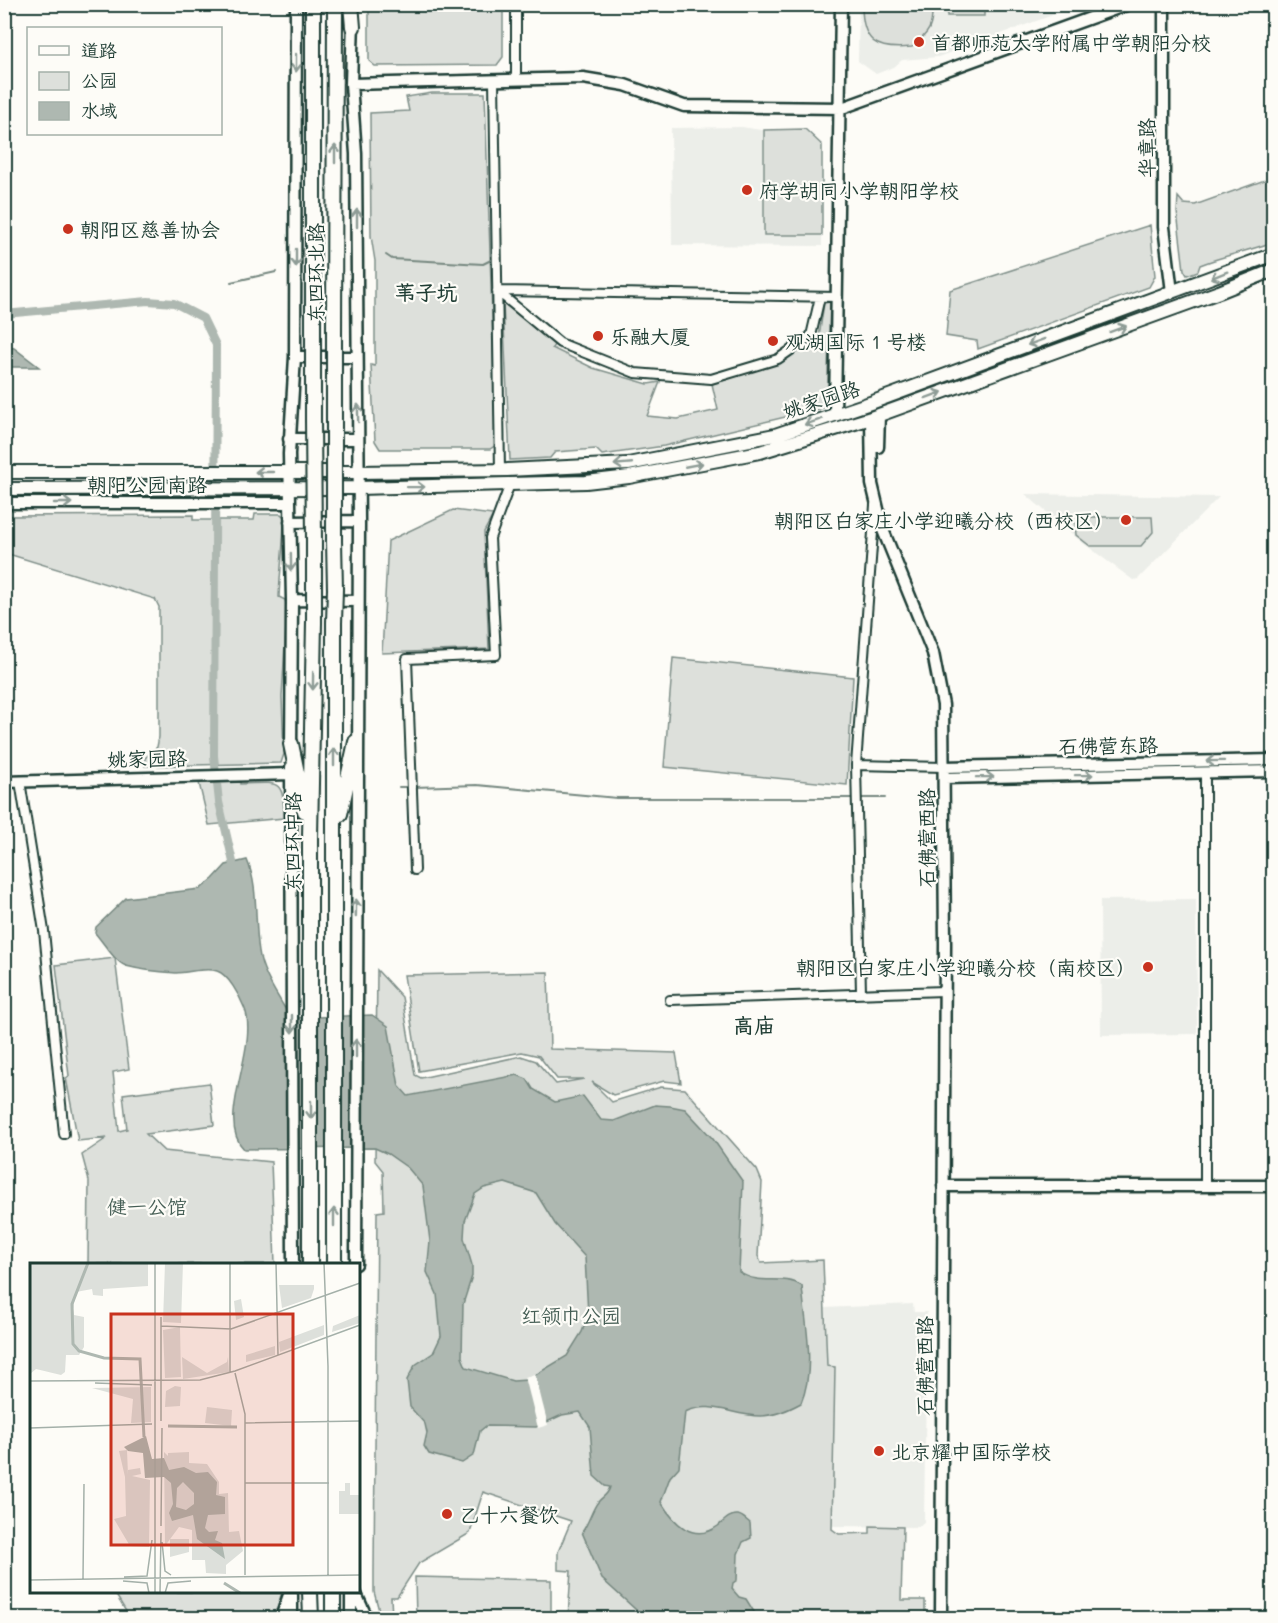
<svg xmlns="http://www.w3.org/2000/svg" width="1278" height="1623" font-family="Mali,'LXGW WenKai TC',sans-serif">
<rect width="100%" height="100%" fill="#fdfcf7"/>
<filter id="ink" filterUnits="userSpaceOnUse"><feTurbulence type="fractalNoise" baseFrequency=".0167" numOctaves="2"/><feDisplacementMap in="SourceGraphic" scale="12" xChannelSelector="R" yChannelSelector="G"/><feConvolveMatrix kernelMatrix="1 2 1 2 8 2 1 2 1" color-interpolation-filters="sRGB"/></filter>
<g filter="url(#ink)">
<path fill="#eceee9" d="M859,5H1080L938,57L902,60L894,67L876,74L858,61Z
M742,127L761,130L805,129L822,145V246L672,245L671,128Z
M1025,494L1219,497L1138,579L1133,580L1083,543Z
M1196,899L1197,1034L1101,1035L1100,900Z
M913,1304L914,1312H927L928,1343L922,1345V1378L926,1379L924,1523L918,1527L832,1526L835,1368L827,1367L824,1308Z"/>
<path fill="#dde0db" stroke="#7e8e88" stroke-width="1.5" d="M369,5H503V57L497,65L375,66L369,61Z
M862,5H932C933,27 930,32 912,47C876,51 862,42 862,5Z
M947,5H984V16H947Z
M432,93H485L496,445L490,449H380L375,441L371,365L375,366V261L371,236L370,113L409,111L406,97Z
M805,129L822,145V235H764V130Z
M1273,177V242C1249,251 1225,255 1200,265L1198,271L1187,275L1184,270L1177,212L1178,197L1184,204L1195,205Z
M1150,225L1155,276L1149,287L978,349L977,341L946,336L950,290Z
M830,302L827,407L664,446L602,455L596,449L555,452L550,458L510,460L503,303L555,344L552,348L593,368L648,384L660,382L647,416L678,419L718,410L712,384L782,362L819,337L824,303Z
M453,510L493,515L484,532L489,649L382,653L388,541Z
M255,514H281L284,517C284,545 280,569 279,597L285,600L287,608L282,697L284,754L281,763L145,766V758L157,747L159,737V607L155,599L5,553L4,516L193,515V520H254Z
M1084,517H1152L1153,532L1141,546H1090L1076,535L1075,524Z
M673,658L853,677L847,785L664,767Z
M240,782V784C278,783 284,777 284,818L209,825L199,783Z
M115,958L129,1069L113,1072L119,1131L127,1129L123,1094L209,1083L214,1125L146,1134L164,1151L271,1162L275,1264H88L89,1181L82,1155L107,1138L78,1141L66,1078L69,1076L56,965Z
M377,970L402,997L415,1075L421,1078L521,1056L536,1061L556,1084L584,1079H557L539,1056L522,1052L419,1071L404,975L548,972L550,1049L676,1053L681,1083L664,1081L613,1095L592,1082L612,1102L661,1087L685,1089L757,1170L762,1182L758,1256L761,1263L823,1260L827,1366L835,1367L832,1529L839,1534L870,1533V1526L903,1527L901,1600H925V1618H568L571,1571L558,1570V1552L571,1521L483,1492L470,1533L419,1563L397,1597H391L392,1618H381L374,1592V1571L377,1212L384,1211L383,1171L375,1161Z
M415,1577L551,1580V1618H416Z
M114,1592H282L277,1609L267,1618H130Z"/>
<path fill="#aeb8b1" stroke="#75877f" stroke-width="1.5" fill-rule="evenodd" d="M4,346L14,348L39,367H5Z
M247,860C259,888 254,921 259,951C262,975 279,996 290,1018L372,1015L388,1026L399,1086L408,1096L517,1075L527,1079L533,1089L555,1102L583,1096L601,1120L614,1121L655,1105L670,1106L685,1109L713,1139L743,1182L739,1272C761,1287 782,1273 802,1286C805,1324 816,1367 801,1403C788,1410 775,1416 760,1416C732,1416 712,1400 685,1412L679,1467L670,1477L661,1502C674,1523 693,1544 718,1526C724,1521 730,1514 738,1515C743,1516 746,1520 750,1523L751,1538L743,1542L738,1554L737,1580L733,1583L732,1589L739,1597L746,1599L754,1612L762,1618H645L602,1579L582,1532C589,1523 592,1509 598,1502C603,1496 608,1495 610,1487L605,1486L594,1476L590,1427L580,1412L562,1415L536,1427L486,1426L480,1431L474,1455L462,1463L429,1454L424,1446L427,1433L425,1424L410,1407L407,1380L415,1365L433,1353L441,1336L437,1294L427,1272L430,1241L423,1186L408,1168L388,1154L375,1148L244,1149C214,1120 261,1044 244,1007C240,997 228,974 217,971C205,967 189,973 176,973C161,972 141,970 126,966C115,962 103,942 95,933L96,927L126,898L200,889L213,879L226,865ZM505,1183L536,1193L555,1224L585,1257L588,1315L582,1332L567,1356L527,1380L513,1381L466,1367L462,1357L463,1304L472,1276V1265L464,1238L465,1221L475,1194L484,1188Z"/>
<path fill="#fdfcf7" d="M535,1374L548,1425L538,1428L525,1377Z"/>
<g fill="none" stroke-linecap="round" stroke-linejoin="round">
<path stroke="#75877f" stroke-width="2" d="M386,255L392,259L483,264L491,260
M231,282L276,272
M399,787H409
M414,787L477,785L617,798H885"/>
<path stroke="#aeb8b1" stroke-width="8" d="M4,314L148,301L174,303L203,318L216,345L214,756L219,802L233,862"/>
<g stroke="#1f3d34" stroke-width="12">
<path id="street" d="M516,79V4
M494,80L500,470
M497,291L560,343L635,373L711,379L778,359L811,336L820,297
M497,291L837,297
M856,765L944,767
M1205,772V1186
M20,781L44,931L64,1134
M415,870L407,659L496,655L490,538L510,484
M861,993L856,765L875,505
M670,1000L944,991"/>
</g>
<g stroke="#1f3d34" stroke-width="15">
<path id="secondary" d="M1164,4V227L1172,292
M353,20L351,84L356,154L359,521L356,1264
M351,84L583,78L625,85L684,106L842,108L1129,4
M295,357H357
M835,415L841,4
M871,418L872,484L883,530L933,653L943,705L945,944L941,1618
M289,439H358
M878,447L879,415
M4,503H289
M290,522L359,521
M292,600L358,601
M291,751L292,600L289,454L295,357L296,4
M291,767L293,1264
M944,767L1274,760
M944,778L1274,771
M4,782L291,774
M943,1186H1274
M355,1592L367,1618
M292,1595V1618
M281,1618L290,1592
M351,1618V1592"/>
</g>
<g stroke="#1f3d34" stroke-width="16">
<path id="primary" d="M4,472H357L507,470L628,464L775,435L873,402L1274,254
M4,489L358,488L586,482L629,477L760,452L871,418L1219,292L1274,270"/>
</g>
<g stroke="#1f3d34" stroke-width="18">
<path id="highway" d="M351,4L353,27
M313,337V4
M334,338L335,4
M313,369V419
M334,419V369
M334,541L335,589
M314,590V540
M291,744L305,811
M340,814L356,742
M310,1264V837L314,622
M334,1264V623
M310,1592L311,1618
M333,1618V1592"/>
</g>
<use href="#street" stroke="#fdfcf7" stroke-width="8"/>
<use href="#secondary" stroke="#fdfcf7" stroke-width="10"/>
<use href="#primary" stroke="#fdfcf7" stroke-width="12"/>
<use href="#highway" stroke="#fdfcf7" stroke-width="14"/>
<g stroke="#1f3d34" stroke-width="18" stroke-linecap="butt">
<path id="highway-bridge" d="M313,337V369
M334,338V369
M313,419L314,540
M334,419V541
M314,590V622
M334,623L335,589"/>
</g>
<use href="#highway-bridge" stroke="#fdfcf7" stroke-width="14"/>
</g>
<defs><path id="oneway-shaft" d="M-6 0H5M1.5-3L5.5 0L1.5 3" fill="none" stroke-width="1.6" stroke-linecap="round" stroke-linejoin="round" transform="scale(1.5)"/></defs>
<g stroke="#8e9c96">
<use href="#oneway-shaft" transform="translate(296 63) rotate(90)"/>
<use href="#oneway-shaft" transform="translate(335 154) rotate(-90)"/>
<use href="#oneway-shaft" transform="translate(357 218) rotate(-90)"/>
<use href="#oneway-shaft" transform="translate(296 258) rotate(90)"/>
<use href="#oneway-shaft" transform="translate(1219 275) rotate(158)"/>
<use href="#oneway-shaft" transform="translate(1118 329) rotate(-20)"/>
<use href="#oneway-shaft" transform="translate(1036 342) rotate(160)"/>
<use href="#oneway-shaft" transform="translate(934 395) rotate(-20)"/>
<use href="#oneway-shaft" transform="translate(358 413) rotate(-91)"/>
<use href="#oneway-shaft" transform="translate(813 422) rotate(162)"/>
<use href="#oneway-shaft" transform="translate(623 464) rotate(175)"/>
<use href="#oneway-shaft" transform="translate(694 465) rotate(-11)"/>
<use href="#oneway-shaft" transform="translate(264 472) rotate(180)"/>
<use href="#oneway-shaft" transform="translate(416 487) rotate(-1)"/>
<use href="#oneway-shaft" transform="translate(63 503)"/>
<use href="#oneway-shaft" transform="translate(291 562) rotate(89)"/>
<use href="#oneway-shaft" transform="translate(313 681) rotate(91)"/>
<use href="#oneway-shaft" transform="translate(334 757) rotate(-90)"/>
<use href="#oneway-shaft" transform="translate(1215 761) rotate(179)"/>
<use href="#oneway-shaft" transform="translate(1084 775) rotate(-1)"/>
<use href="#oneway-shaft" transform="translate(985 777) rotate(-1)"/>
<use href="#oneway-shaft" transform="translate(356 908) rotate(-89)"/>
<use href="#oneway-shaft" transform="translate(292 1024) rotate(90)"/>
<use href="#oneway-shaft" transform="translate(356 1048) rotate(-90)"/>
<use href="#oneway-shaft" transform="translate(311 1110) rotate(90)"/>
<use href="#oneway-shaft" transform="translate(334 1217) rotate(-90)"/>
</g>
</g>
<g fill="#c8321e" stroke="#fdfcf7" stroke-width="2">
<circle cx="919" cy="42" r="6"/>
<circle cx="747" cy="190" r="6"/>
<circle cx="68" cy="229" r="6"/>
<circle cx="598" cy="336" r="6"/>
<circle cx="773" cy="341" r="6"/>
<circle cx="1126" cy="520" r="6"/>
<circle cx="1148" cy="967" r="6"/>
<circle cx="879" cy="1451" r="6"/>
<circle cx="447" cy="1514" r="6"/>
</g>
<g text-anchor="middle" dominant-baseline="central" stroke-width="4.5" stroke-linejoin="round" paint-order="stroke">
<g font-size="20" fill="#1f3d34" stroke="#fdfcf7" text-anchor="start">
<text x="931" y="42">首都师范大学附属中学朝阳分校</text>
<text x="759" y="190">府学胡同小学朝阳学校</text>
<text x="80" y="229">朝阳区慈善协会</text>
<text x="610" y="336">乐融大厦</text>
<text x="785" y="341">观湖国际 1 号楼</text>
<text x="1114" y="520" text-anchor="end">朝阳区白家庄小学迎曦分校（西校区）</text>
<text x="1136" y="967" text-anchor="end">朝阳区白家庄小学迎曦分校（南校区）</text>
<text x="891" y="1451">北京耀中国际学校</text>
<text x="459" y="1514">乙十六餐饮</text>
</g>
<g font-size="20" fill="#1f3d34" stroke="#fdfcf7">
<text transform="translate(1146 148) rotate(-90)">华章路</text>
<text transform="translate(315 273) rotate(-90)">东四环北路</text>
<text transform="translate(821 399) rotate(-18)">姚家园路</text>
<text x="147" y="484">朝阳公园南路</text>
<text transform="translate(1108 745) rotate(-1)">石佛营东路</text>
<text transform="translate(147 758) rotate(-1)">姚家园路</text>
<text transform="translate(926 838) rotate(-90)">石佛营西路</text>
<text transform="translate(292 842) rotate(-90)">东四环中路</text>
<text transform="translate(924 1366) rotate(-90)">石佛营西路</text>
</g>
<g font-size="20" fill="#455e55" stroke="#fdfcf7">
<text x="147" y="1206">健一公馆</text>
<text x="571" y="1315">红领巾公园</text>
</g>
<g font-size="21" font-weight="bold" fill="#1f3d34" stroke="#fdfcf7">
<text x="426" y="291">苇子坑</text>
<text x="754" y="1024">高庙</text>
</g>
</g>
<g transform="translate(30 1263)">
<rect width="330" height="330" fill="#fdfcf7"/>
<path d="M0,0H118V23L73,26V33L63,32L62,26L46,29L43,46L44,52L54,54V84L49,92H36L35,109L31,112L6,106L0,111ZM135,0H153L151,60L133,59ZM249,22H284V26L281,35L252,45ZM211,36L214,54L206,57L204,38ZM330,52V60L302,69L303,63ZM294,62V72L250,89L249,79ZM150,64L151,114L135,115L133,67ZM245,83V92L216,99V92ZM152,94L177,110L197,99L198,94L199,109L153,116ZM145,123L151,124L150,143L135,144L136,128ZM121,124V159L101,160L103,136L62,125ZM177,144L202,147L201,163L175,160ZM97,187L98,212V207L110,205L111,211L102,213L120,217L119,284L100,283L84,256L96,253L95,214L89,188ZM134,189L138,193V190L159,189V200L177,201L189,219V231L198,230L199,269L209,268L213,288L196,302V311L176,310L175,297H162V267L149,264L135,283ZM315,220H320V232H330L329,251H309V228H315ZM140,276H159V289L140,294Z" fill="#dde0db"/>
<path d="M116,173L122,196L134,195L139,207L154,204L166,210L178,209L187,219L186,232L195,234V251L178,252L175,265L179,269L188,268L185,277L192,280L195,296L167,276L163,252L142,258L139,250L143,241L141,220L134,214L115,215L113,190L98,188L94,184ZM153,219L164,230V241L156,247L146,244L147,225Z" fill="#aeb8b1" fill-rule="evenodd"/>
<path fill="none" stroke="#aeb8b1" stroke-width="3" d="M58,0L42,41L43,81L49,88L74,95L110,96L114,174M138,163L207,164M194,320L210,330"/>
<path fill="none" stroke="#a4b0a9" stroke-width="1.5" d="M246,0L248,92M294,0L298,103M131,54V158M131,63L201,66L330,20M200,110V0M205,110L215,151V312M0,118L170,117L205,108L330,62M65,120L122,122M298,129V103M215,160L330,158M0,165L122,161M215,220H299M131,263L132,165M132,279L135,308L141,312M298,313V128M94,314L117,313L122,277M53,316L54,221M0,317L330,312M93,318L117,320L119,330M125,330V0M130,330L131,270M135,330L138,320L161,318"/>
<path fill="#c8321e" fill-opacity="0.15" stroke="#c8321e" stroke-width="3" d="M81,51H263V282H81Z"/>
<rect width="330" height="330" fill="none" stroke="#1f3d34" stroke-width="3"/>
</g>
<rect width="1278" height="1623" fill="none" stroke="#fdfcf7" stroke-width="24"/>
<rect x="12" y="12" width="1254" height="1599" fill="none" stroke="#1f3d34" stroke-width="2" filter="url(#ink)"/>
<rect x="27" y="27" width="195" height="108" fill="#fdfcf7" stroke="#a4b0a9" stroke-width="1.5"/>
<rect x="39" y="46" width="30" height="9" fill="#fdfcf7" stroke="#a4b0a9" stroke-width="1.5"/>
<text x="81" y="57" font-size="18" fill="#1f3d34">道路</text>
<rect x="39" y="72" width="30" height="18" fill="#dde0db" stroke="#a4b0a9" stroke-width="1.5"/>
<text x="81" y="87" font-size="18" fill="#1f3d34">公园</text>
<rect x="39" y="102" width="30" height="18" fill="#aeb8b1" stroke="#a4b0a9" stroke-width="1.5"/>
<text x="81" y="117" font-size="18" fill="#1f3d34">水域</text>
</svg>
